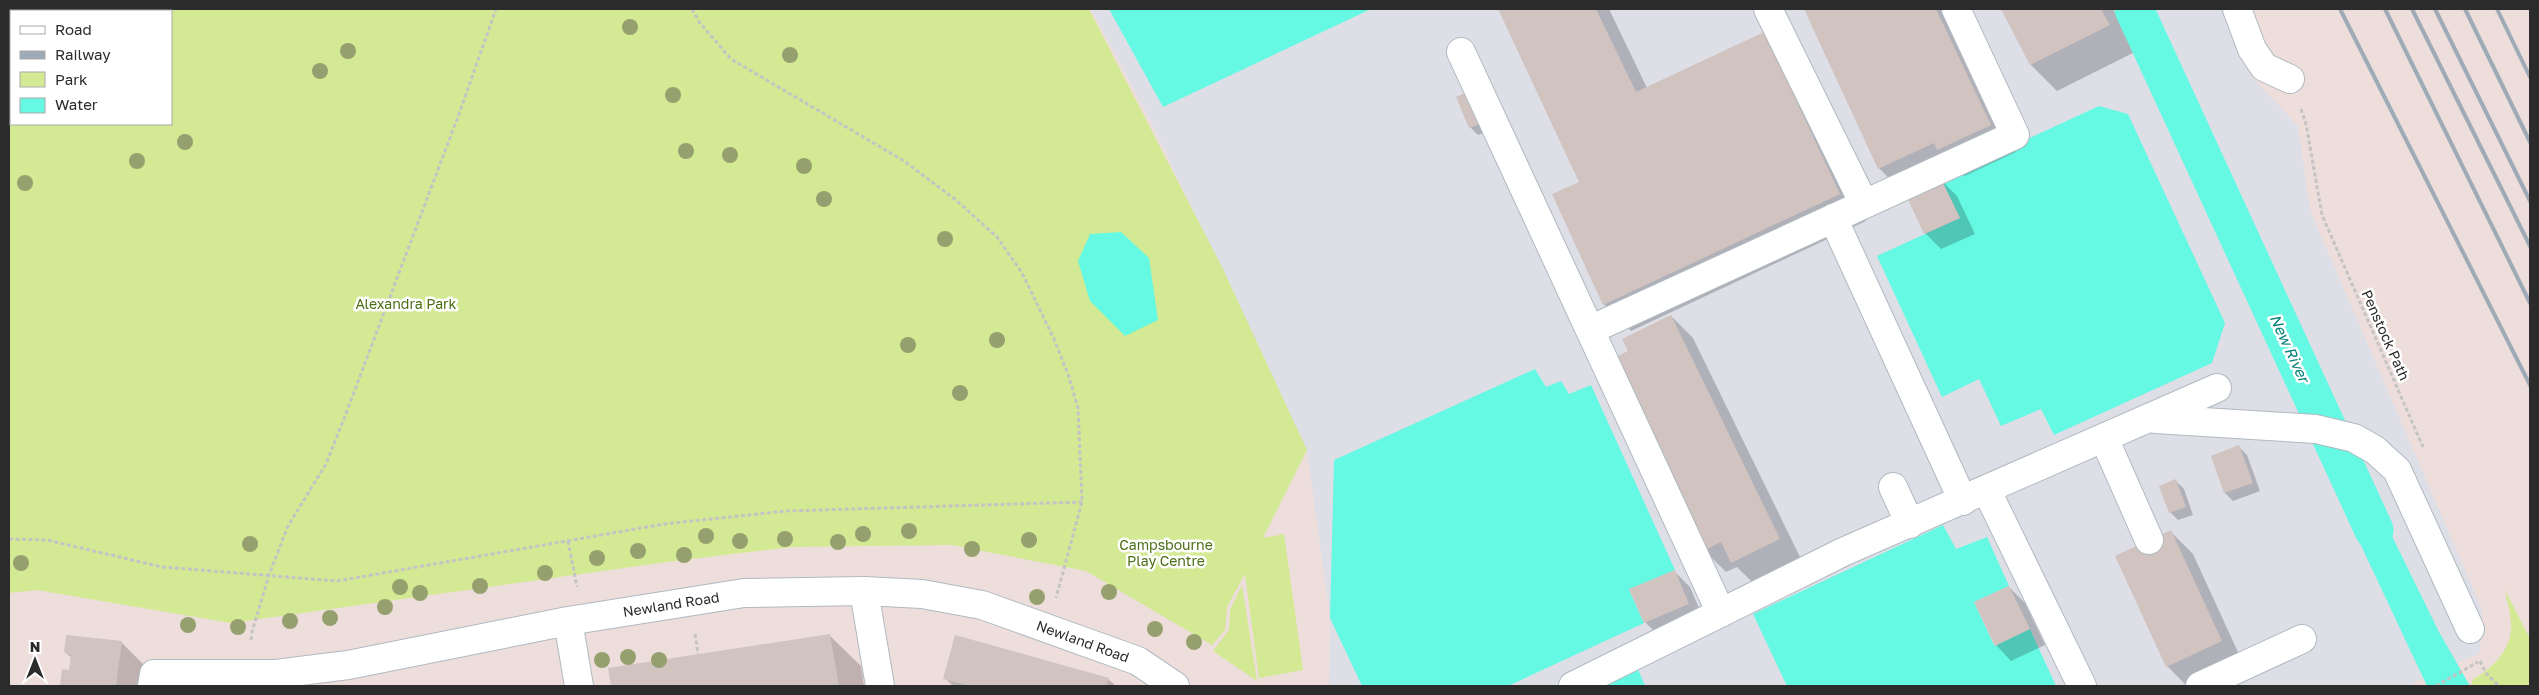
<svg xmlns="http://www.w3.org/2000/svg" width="2539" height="695" font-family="'Golos Text',sans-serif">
<rect width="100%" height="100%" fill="#eededb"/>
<path fill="#dddee6" d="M1091,9H2221L2253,78L2298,126L2310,210L2482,609L2480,653L2407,686H1329L1330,618L1307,450L1150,120Z"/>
<path fill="#d4e993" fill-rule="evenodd" d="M9,9H1089L1222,267L1307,450L1263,538L1284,534L1303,670L1259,678L1245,574L1227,607L1225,630L1212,645L1086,571L952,545L792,547L667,562L231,623L37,590L9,593ZM11,11H171V124H11Z
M1242,585L1257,681L1213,651L1229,630L1230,610Z
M2505,590L2530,639V686H2471L2473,679C2491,670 2510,651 2511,629C2512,617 2507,602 2505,590Z"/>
<path fill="#65f9e4" d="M1109,9H1371L1163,107Z
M2099,106L2128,114L2225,323L2212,363L2054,435L2041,409L2001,426L1979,379L1942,397L1877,256L1960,218L1941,179Z
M1121,232L1149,258L1158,320L1125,336L1090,301L1078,261L1090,234Z
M1535,369L1546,387L1561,381L1569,394L1591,385L1675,570L1629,590L1644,623L1508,686H1362L1330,618L1334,460Z
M2341,465L2350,484L2364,479L2439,632L2470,686H2427L2327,473Z
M1943,525L1956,549L1987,537L2009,586L1974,602L1994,645L2030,629L2056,686H1787L1753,614Z
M1637,667L1645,686H1598Z"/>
<path fill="#0003" d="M1499,9H1609L1647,88L1763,34L1790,60L1866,221L1631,331L1604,304L1553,195L1581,182Z
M1805,9H1949L2016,152L1965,176L1959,170L1940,179L1957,196L1975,234L1941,249L1925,233L1907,194L1905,195L1879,168Z
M2002,9H2113L2135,52L2057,91L2031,65Z
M1458,98L1492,130L1478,135L1470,127Z
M1671,316L1693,338L1802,561L1754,584L1737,567L1726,572L1704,550L1629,352Z
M2239,447L2247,455L2260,491L2233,501L2225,493L2212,456Z
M2176,481L2184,489L2193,515L2178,520L2170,512Z
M2171,532L2193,554L2243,663L2187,686L2167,666Z
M1674,571L1690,587L1704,620L1661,638L1645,622Z
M2009,587L2025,603L2045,645L2011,661L1996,645Z
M829,635L861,666L864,686H612L609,669Z
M121,642L143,664L141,686H62L63,670L70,671L72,658L65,652Z
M945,678L1108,679L1116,686H953Z"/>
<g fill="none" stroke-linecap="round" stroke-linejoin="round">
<path stroke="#65f9e4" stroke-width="39" d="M2134,9L2374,530"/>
</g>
<path fill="#d0c3c0" d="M1498,9H1596L1636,92L1764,32L1840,194L1603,305L1552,194L1579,182Z
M1804,9H1936L1991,125L1937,150L1934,143L1878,169Z
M2001,9H2101L2110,25L2030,65Z
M1469,91L1485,122L1469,128L1456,97Z
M1941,179L1960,218L1924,234L1906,195Z
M1671,315L1780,539L1731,563L1721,542L1703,551L1614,358L1628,351L1622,339Z
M2239,445L2253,483L2224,493L2211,456Z
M2176,479L2186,507L2169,513L2159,486Z
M2171,530L2222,641L2166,667L2115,556Z
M1675,570L1689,604L1644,623L1629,589Z
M2009,586L2030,629L1995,646L1974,602Z
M830,634L839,686H611L608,668Z
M66,635L122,641L116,686H60L62,669L69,670L71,655L64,652Z
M955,635L1109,678L1106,686H970L943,679Z"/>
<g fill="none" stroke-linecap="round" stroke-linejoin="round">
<g stroke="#b0b9c0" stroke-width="30">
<path id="minor" d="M1768,9L1864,204
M2237,9L2252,49L2264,67L2290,79
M1461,52L1721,613
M1833,218L1963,501
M1590,330L2015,135L1956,9
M2155,419L2316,429L2354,438L2375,450L2397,470L2470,629
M2104,438L2149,540
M1893,487L1910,524
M1987,491L2082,686
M864,591L880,686
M568,621L579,686
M152,686L154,674H276L348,665L568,621L744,593L864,591L922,594L982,605L1138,661L1175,686
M1573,686L1843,552L2217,388
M2200,686L2302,639"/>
</g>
<path stroke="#c4c4c4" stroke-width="3" stroke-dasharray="4 2.5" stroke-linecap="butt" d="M692,9L700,23L731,59L904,161L956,200L997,237L1022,273L1054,339L1068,374L1078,408L1082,502L1056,598
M2301,109L2306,124L2322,215L2423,447
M9,539L47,540L162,567L337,581L664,524L786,511L1082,502
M568,541L577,587
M695,634L698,654
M251,640L252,632L269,575L288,526L326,464L345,416L459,114L496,9
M2480,661L2486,673L2499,686
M2436,686L2478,662"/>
<use href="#minor" stroke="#fff" stroke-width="28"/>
<path stroke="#9eabb7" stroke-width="4" d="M2340,9L2530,385
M2385,9L2530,303
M2412,9L2530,246
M2435,9L2530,201
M2465,9L2530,142
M2497,9L2530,77"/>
</g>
<g fill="#95a06e">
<circle cx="630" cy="27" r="8"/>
<circle cx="348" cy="51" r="8"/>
<circle cx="790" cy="55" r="8"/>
<circle cx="320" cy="71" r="8"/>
<circle cx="673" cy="95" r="8"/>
<circle cx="185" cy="142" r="8"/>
<circle cx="686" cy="151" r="8"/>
<circle cx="730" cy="155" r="8"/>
<circle cx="137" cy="161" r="8"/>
<circle cx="804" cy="166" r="8"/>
<circle cx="25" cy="183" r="8"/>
<circle cx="824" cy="199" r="8"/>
<circle cx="945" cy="239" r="8"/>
<circle cx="997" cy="340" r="8"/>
<circle cx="908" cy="345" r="8"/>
<circle cx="960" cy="393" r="8"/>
<circle cx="909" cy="531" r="8"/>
<circle cx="863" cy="534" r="8"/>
<circle cx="706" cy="536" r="8"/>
<circle cx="785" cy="539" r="8"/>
<circle cx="1029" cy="540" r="8"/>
<circle cx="740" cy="541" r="8"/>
<circle cx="838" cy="542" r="8"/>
<circle cx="250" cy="544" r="8"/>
<circle cx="972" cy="549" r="8"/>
<circle cx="638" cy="551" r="8"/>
<circle cx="684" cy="555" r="8"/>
<circle cx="597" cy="558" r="8"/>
<circle cx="21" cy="563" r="8"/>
<circle cx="545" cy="573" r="8"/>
<circle cx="480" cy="586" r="8"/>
<circle cx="400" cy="587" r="8"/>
<circle cx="1109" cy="592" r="8"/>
<circle cx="420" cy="593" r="8"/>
<circle cx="1037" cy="597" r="8"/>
<circle cx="385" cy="607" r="8"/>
<circle cx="330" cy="618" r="8"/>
<circle cx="290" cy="621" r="8"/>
<circle cx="188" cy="625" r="8"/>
<circle cx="238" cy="627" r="8"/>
<circle cx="1155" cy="629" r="8"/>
<circle cx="1194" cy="642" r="8"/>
<circle cx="628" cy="657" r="8"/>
<circle cx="602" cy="660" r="8"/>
<circle cx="659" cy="660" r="8"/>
</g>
<g text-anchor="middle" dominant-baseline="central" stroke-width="5" stroke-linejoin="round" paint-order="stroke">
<g font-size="14" fill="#4c6e14" stroke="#fff">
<text x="406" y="303">Alexandra Park</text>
<text x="1166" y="544">Campsbourne<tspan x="1166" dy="16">Play Centre</tspan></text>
</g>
<g font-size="14" fill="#2b2b2b" stroke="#fff">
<text transform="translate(2386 335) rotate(66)">Penstock Path</text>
<text transform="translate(671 604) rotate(-9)">Newland Road</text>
<text transform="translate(1083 641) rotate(20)">Newland Road</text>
</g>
<g font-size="15" font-style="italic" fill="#06827a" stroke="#fff">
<text transform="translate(2290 348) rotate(65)">New River</text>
</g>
</g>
<rect width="2539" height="695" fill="none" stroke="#2b2b2b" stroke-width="20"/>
<rect x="10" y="10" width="162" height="115" fill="#ffffff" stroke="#aaaaaa"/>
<rect x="20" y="26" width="25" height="8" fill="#ffffff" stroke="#aaaaaa"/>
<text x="55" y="35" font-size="15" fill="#2b2b2b">Road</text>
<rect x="20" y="51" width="25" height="8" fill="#9eabb7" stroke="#aaaaaa"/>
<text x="55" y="60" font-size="15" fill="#2b2b2b">Railway</text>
<rect x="20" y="72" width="25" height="15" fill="#d4e993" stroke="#aaaaaa"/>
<text x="55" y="85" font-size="15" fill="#2b2b2b">Park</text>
<rect x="20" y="98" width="25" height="15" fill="#65f9e4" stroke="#aaaaaa"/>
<text x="55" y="110" font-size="15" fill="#2b2b2b">Water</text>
<g transform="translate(35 660)" stroke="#ffffff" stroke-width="4" paint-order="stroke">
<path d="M0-4L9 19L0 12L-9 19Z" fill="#2b2b2b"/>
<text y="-8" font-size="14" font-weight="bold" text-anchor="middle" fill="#2b2b2b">N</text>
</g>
</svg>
